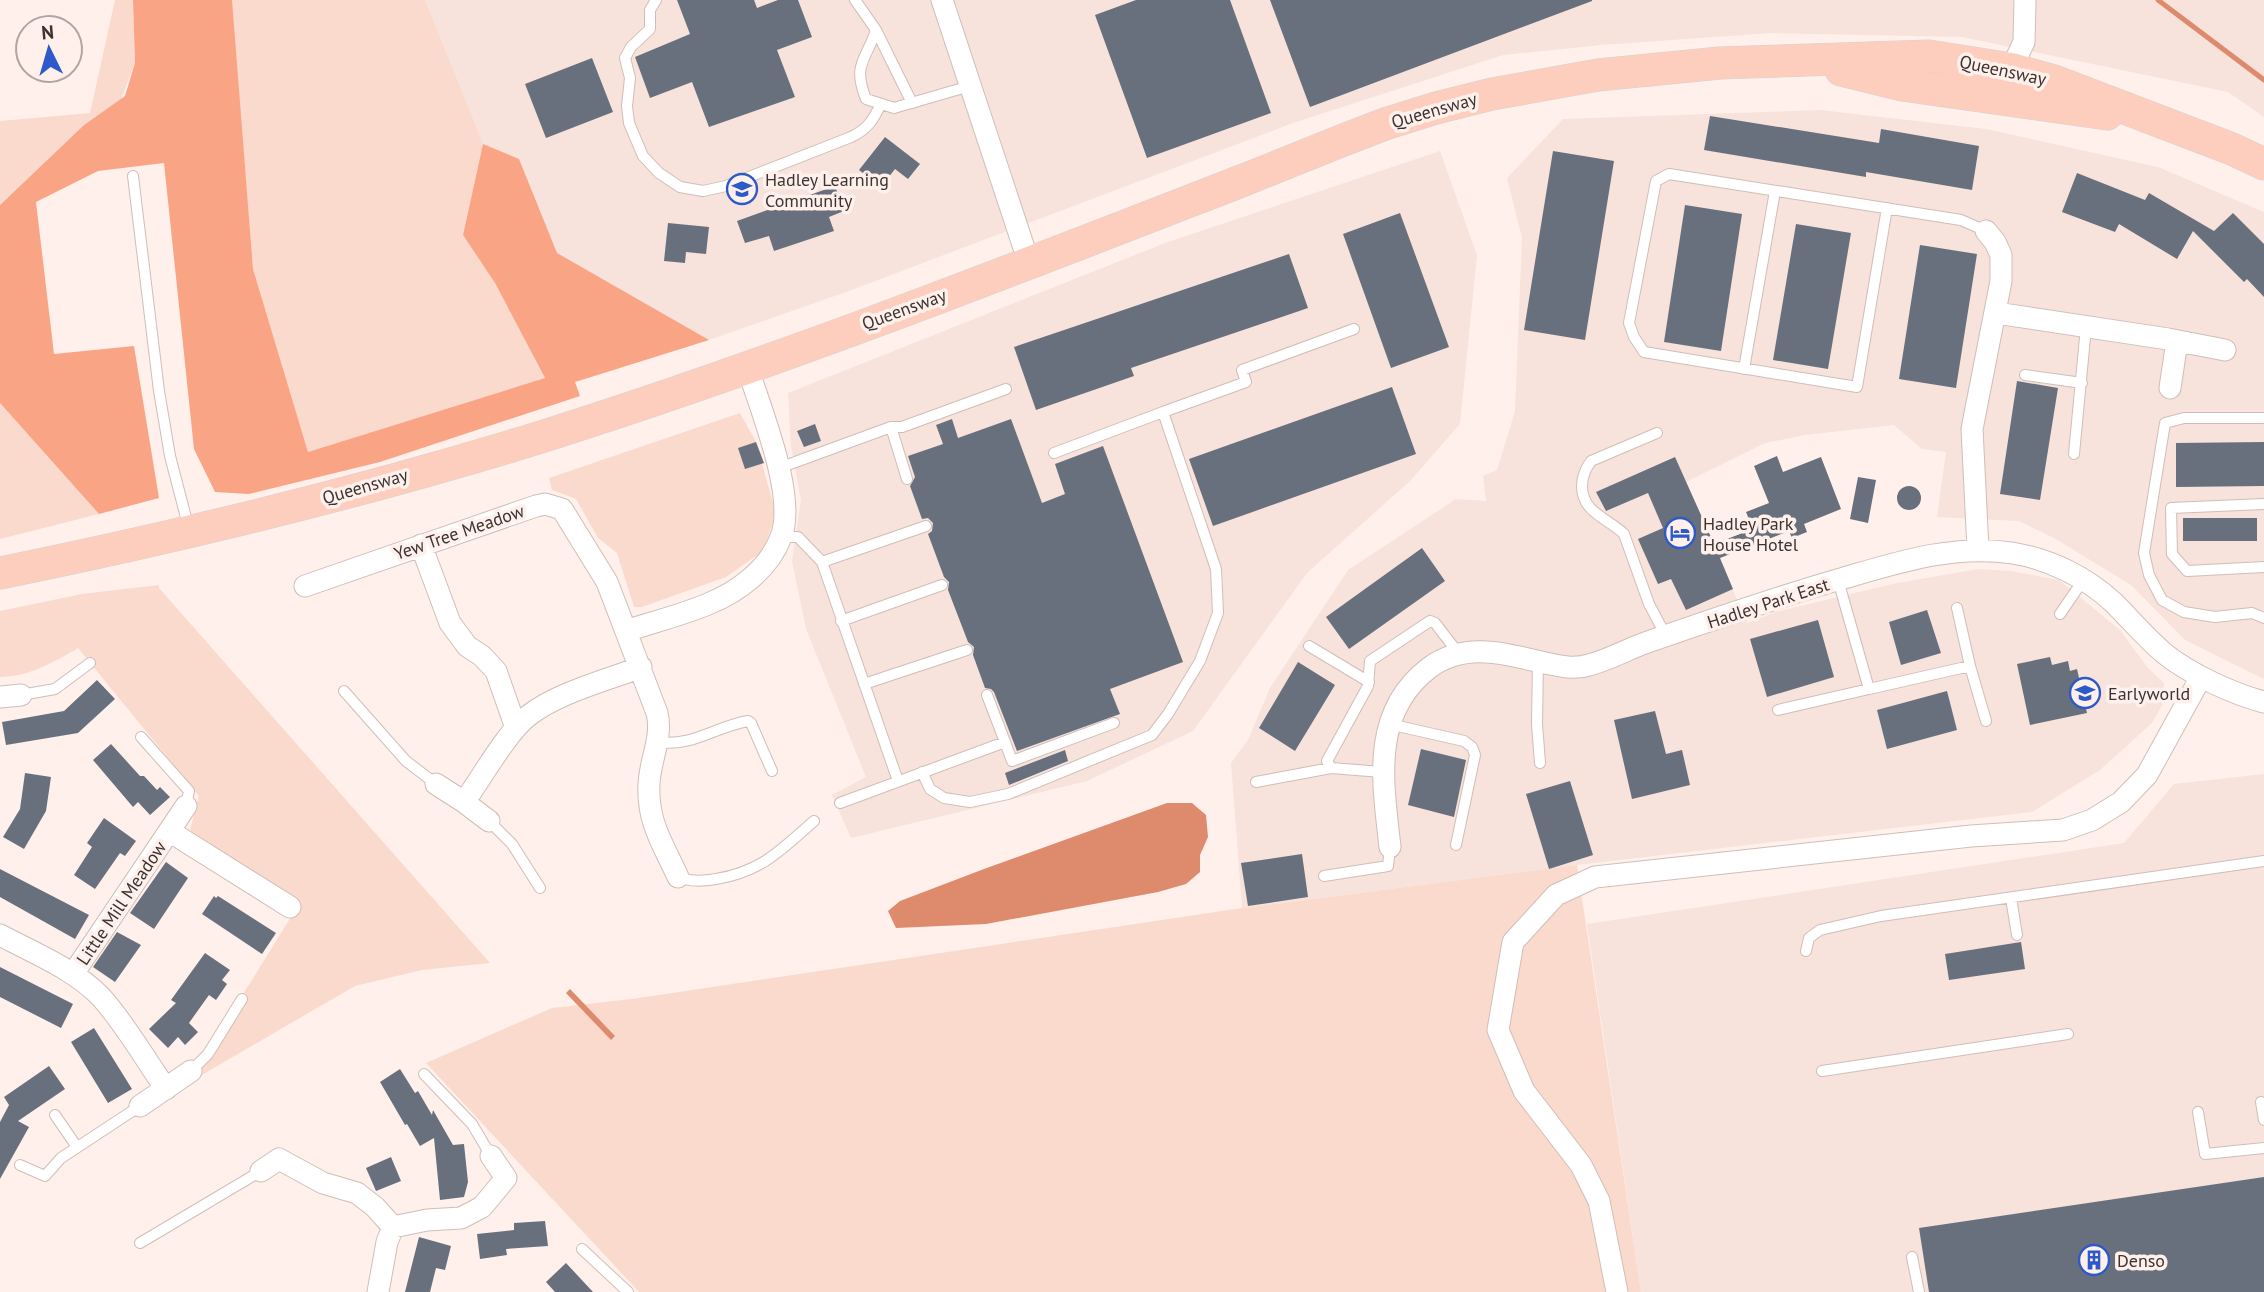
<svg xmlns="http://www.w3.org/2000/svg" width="2264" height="1292" font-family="'PT Sans',sans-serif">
<rect width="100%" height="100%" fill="#fff0eb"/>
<path fill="#f7e2dc" d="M425,0H2264V117L2228,92L1962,37L1771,33L1602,45L1503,55L1293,123L846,292L709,340L575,382Z
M1820,110L1986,129L2158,167L2264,212V679L2185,640L2131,585L2054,538L2019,521L1937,517L1946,452L1922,449L1894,425L1805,435L1765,443L1686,482L1747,623L1776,612L1892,584L1978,569L2011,571L2059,580L2120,630L2148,668L2164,683V702L2152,723L2100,770L2032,812L1577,865L1242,908L1231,763L1248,740L1270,688L1348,570L1456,499L1486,501L1483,476L1497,470L1515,411L1522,238L1507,178L1563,119Z
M1440,151L1477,255L1460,424L1410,481L1307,573L1193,731L1087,781L851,838L832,795L866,777L806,629L792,561L801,500L791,446L788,393L1165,243Z
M2264,774V1292H1641L1587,924L2124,843L2174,784Z"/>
<path fill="#fbdace" d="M115,0H133L135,63L121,99L84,125L0,205V121L90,113Z
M231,0H425L483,144L463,235L495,283L545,378L308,452L253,269Z
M0,403L99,514L0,539Z
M740,413L756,442L776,514L763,551L726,577L642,607H634L617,553L598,538L576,499L552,490L549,478Z
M159,585V588L490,963L422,970L355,986L188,1083L299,904L190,830L199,796L78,648C54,662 29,677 0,677V611L82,594Z
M1577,865L1641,1292H639L426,1063L552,1008L632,999L1242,908Z"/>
<path fill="#faa486" d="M133,0H232L253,269L308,452L545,378L495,283L463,235L483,144L519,159L557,253L709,340L575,382L580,396L380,462L249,494L215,492L194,449L164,163L98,171L36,202L54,354L134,346L159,498L99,514L0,403V205L84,125L125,96L135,63Z"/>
<path fill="#de8a6d" d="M1167,803H1192L1206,815L1208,837L1200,855V872L1186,884L1158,892L986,924L896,928L888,911L900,901L984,869Z
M570,989L615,1036L611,1040L566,993Z"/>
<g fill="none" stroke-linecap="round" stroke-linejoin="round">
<path stroke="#de8a6d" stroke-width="5" d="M2158,0L2264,80"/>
</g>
<path fill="#69707d" d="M677,0H754L757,8L778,0H798L812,37L777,50L795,97L709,127L692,82L650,98L635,57L690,34Z
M1136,0H1230L1271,113L1147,158L1095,15Z
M1270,0H1592V1L1310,107Z
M592,58L613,112L546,138L525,84Z
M1710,116L1879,143L1881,129L1979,146L1972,190L1866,172V177L1704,150Z
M885,137L920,164L908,179L895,169L881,187L859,170Z
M1553,151L1614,161L1585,340L1524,330Z
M2077,173L2145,200L2149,193L2214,231L2233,213L2264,244V297L2247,279L2244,282L2193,231L2177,259L2119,224L2115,232L2062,212Z
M835,186L844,211L829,217L834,231L774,251L769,236L745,243L737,221Z
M1685,205L1742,214L1721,351L1664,342Z
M1400,213L1449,347L1391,368L1343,234Z
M668,223L709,227L706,254L686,252L685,263L664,261Z
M1796,224L1851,233L1828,369L1773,360Z
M1920,245L1977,254L1956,388L1899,379Z
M1289,254L1308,308L1131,368L1134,376L1036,410L1014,347Z
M2017,381L2058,388L2040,500L2000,494Z
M1392,387L1416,454L1213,526L1189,459Z
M952,419L958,438L1011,419L1042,503L1065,494L1055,464L1103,446L1183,662L1110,689L1120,714L1017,751L994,692L991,689L985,688L973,655L974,647L968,642L948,590L949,582L944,577L928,534L932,531L933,523L928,518L922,519L910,486L915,477L908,456L943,444L936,425Z
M815,424L821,441L804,447L797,431Z
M756,442L764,463L745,469L738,448Z
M2264,442V486L2176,487V443Z
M1777,456L1783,472L1821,457L1841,509L1804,524L1807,532L1792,538L1789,531L1720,558L1733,589L1686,610L1671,579L1658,584L1638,539L1663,528L1648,493L1606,511L1596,492L1675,457L1714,544L1753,529L1746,512L1769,503L1754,466Z
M1858,477L1876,480L1868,523L1850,519Z
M1897 498a12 12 0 1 1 24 0a12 12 0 1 1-24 0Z
M2183,518H2257V541H2183Z
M1422,548L1445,581L1349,649L1326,617Z
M1927,610L1941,653L1901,665L1889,622Z
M1818,620L1834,677L1767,697L1750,639Z
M2050,657L2052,665L2068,661L2070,671L2077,669L2087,713L2030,725L2017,664Z
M1298,662L1335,685L1295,751L1259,728Z
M97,680L115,699L78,733L6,745L2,722L64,711Z
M1947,691L1957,730L1887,749L1877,710Z
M1655,711L1666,754L1682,750L1690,785L1632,799L1614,720Z
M111,744L140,776H144L157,790L160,787L170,797L150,815L138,802L133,807L93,760Z
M1421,749L1466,760L1454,817L1408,805Z
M1065,750L1068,761L1009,785L1005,773Z
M25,773L51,777L46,811L24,849L3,837L20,809Z
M1570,781L1593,855L1549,869L1526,794Z
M104,818L136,841L125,856L120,853L95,889L74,875L92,847L87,843Z
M1302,854L1308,897L1248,906L1241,863Z
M166,862L188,878L154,929L130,913Z
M0,869L89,915L75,939L0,897Z
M214,896L216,898L218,896L276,933L262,954L202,914Z
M117,932L141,945L115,982L93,967Z
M2021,942L2025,969L1949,980L1945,954Z
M205,953L230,970L222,980L227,984L216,1000L209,995L189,1023L198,1032L185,1045L178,1037L168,1048L149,1029L176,1003L171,1000Z
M0,967L73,1004L61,1028L0,997Z
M94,1028L132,1089L108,1103L71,1042Z
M49,1066L65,1089L18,1121L29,1127L0,1179V1122L9,1105L4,1097Z
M400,1069L415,1093L418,1091L432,1115L433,1110L453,1145L464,1144L468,1182L464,1197L440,1200L434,1138L420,1146L407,1124L405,1125L380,1082Z
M391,1157L401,1181L376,1191L366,1168Z
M2264,1177V1292H1929L1919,1228Z
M545,1221L548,1246L506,1249L507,1255L480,1259L477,1234L514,1230V1223Z
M419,1237L451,1246L445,1270L436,1268L430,1292H405Z
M566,1263L593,1292H555L546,1282Z"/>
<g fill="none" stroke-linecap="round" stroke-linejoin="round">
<g stroke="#cfbeb8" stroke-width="12">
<path id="service" d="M656,0L650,10V29L631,47L625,58L630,78L627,106L629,123L643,156L659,173L680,187L703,191L726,186L851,137C868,129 873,120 881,104
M855,0L876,30L912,103
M876,30C866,61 852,64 866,99L894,108L970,86
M133,176L159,391L170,456L189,529
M1887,208L1857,387L1644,352L1634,337L1629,323L1656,181L1669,174L1961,220L1986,231
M1744,369L1775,191
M2025,375L2082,383
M2264,418H2184L2165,423L2144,553L2149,575L2162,600L2184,612L2215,617L2252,613L2264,618
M891,427L907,479
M1657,433L1591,461C1586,468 1582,477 1582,486C1582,513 1608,518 1624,534L1649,604L1666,636
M1054,453L1163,412
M2074,454L2086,327
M779,468L891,427H902L1006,389
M2264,504L2171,508L2172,554L2187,571L2264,567
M782,537H798L822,562L898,781
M822,562L926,526
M1838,580L1869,689L1970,666L1986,721
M1957,608L1970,666
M2060,614L2084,579
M841,621L942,585
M1309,646L1369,682
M1538,661L1537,724L1540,763
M864,684L967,650
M344,691L406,761L436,784
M21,695L55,689L90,663
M1778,710L1869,689
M1389,724L1464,741L1472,747L1475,755L1456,845
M141,737L189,791L186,806
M657,742C693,747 714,727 748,721L751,723L772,771
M1005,742L1012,761L1114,723
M922,772L930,789L944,798L970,802L1008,794L1152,735L1168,714L1200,661L1218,613L1216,569L1163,412L1246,382L1242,370L1354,329
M1382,772L1331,768L1327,761L1368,686L1370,661L1430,621L1435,623L1459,654
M1256,782L1331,768
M840,803L1005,742L987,695
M489,821L512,844L540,888
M1324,876L1388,866L1390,847
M678,877C691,882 703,881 716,879C761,872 781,850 814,821
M2011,898L2017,935
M1806,951L1809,938L1820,930L1881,916L2264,861
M191,1071L208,1054L242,999
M1822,1071L2068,1034
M424,1074L472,1124L491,1156
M2261,1102L2264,1120
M2198,1112L2205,1154L2264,1148
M55,1115L77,1147
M20,1165L45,1176L61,1158L140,1106
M140,1243L261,1171
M582,1249L628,1292
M1912,1257L1919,1292"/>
</g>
<g stroke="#cfbeb8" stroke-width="23">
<path id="minor" d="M942,0L1029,263
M2011,69L2024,42L2025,0
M1996,313L2168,339L2225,350
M2170,388L2177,341
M421,545L450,623L467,646L482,656L496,671L516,728
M1978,549L1972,429L2001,281V255L1995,242L1986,231
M305,586L536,506L545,504L562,509L607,582L657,713C663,737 650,759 649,784C647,822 663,844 678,877
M626,631C653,622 682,615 708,604C738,592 769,569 781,537C797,496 760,408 747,366
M0,697L21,695
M436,784L464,802
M489,821L464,802C481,779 507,732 528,716C559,692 605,681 641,667
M169,831L290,907
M1390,847C1383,783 1370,713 1429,668C1465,641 1506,654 1545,663C1560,666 1574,670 1589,665C1608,660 1626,650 1645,643C1711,620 1777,597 1844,578C1899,562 1955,544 2012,553C2050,559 2086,577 2114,603C2131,620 2147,639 2165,654C2190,674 2233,694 2264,702
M0,935C34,953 74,969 101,997C126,1025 145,1059 166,1089
M73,974L186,806
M140,1106L191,1071
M261,1171L279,1159L323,1183L357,1193L375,1207L393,1227L387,1242L378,1292
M393,1227L427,1220L461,1218L482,1207L506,1178L491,1156
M1617,1292L1599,1201L1581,1165L1524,1091L1498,1030L1513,942L1556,895L1595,877L1971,836L2063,830L2092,820L2121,802L2147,775L2201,677"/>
</g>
<g stroke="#d4d2d2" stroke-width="33">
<path id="primary" d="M1841,70L1902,85L2107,114
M0,573C182,536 363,492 541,437C779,362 1012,270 1244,180C1292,161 1339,141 1388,123L1436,108L1492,94L1598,75L1720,63L1929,56L2011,69L2054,81L2232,149L2264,164"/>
</g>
<use href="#service" stroke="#fff" stroke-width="10"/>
<use href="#minor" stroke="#fff" stroke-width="21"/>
<use href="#primary" stroke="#fdcebe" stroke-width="32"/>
</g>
<defs>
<g id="school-ring" transform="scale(1.575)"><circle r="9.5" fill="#fff0eb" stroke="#2d5ac9" stroke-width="1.5"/><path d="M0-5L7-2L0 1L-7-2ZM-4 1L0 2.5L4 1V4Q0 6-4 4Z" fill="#2d5ac9"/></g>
<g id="hotel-ring" transform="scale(1.575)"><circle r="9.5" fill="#fff0eb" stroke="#2d5ac9" stroke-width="1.5"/><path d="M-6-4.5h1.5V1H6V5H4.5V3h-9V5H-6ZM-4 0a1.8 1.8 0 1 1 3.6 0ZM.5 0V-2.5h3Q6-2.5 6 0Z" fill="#2d5ac9"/></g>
<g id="building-ring" transform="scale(1.575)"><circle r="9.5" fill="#fff0eb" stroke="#2d5ac9" stroke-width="1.5"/><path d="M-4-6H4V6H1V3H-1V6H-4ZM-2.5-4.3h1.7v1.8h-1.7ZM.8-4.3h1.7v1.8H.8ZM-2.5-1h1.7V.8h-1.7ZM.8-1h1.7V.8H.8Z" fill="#2d5ac9"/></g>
</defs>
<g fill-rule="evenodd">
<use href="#school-ring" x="742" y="189"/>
<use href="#hotel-ring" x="1680" y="533"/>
<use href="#school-ring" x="2085" y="693"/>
<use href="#building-ring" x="2094" y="1260"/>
</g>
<g text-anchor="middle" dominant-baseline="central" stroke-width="7" stroke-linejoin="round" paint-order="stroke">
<g font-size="18" fill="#3b3432" stroke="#fff0eb">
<text transform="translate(2003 70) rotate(12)">Queensway</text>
<text transform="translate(1434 110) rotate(-16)">Queensway</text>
<text transform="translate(904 309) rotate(-20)">Queensway</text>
<text transform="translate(365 486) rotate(-16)">Queensway</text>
<text transform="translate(459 532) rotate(-19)">Yew Tree Meadow</text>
<text transform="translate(1768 603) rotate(-18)">Hadley Park East</text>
<text transform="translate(121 903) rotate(-56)">Little Mill Meadow</text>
</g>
<g font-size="18" fill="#3b3432" stroke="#fff0eb" text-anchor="start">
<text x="765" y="179">Hadley Learning<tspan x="765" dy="21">Community</tspan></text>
<text x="1703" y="523">Hadley Park<tspan x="1703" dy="21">House Hotel</tspan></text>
<text x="2108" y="693">Earlyworld</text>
<text x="2117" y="1260">Denso</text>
</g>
</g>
<g transform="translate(49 49) rotate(355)"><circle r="33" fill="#fff0eb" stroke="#b1a5a1" stroke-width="2"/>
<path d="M0-5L12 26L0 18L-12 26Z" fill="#2d5ac9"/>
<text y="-10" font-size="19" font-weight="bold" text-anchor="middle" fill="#3b3432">N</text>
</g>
</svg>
